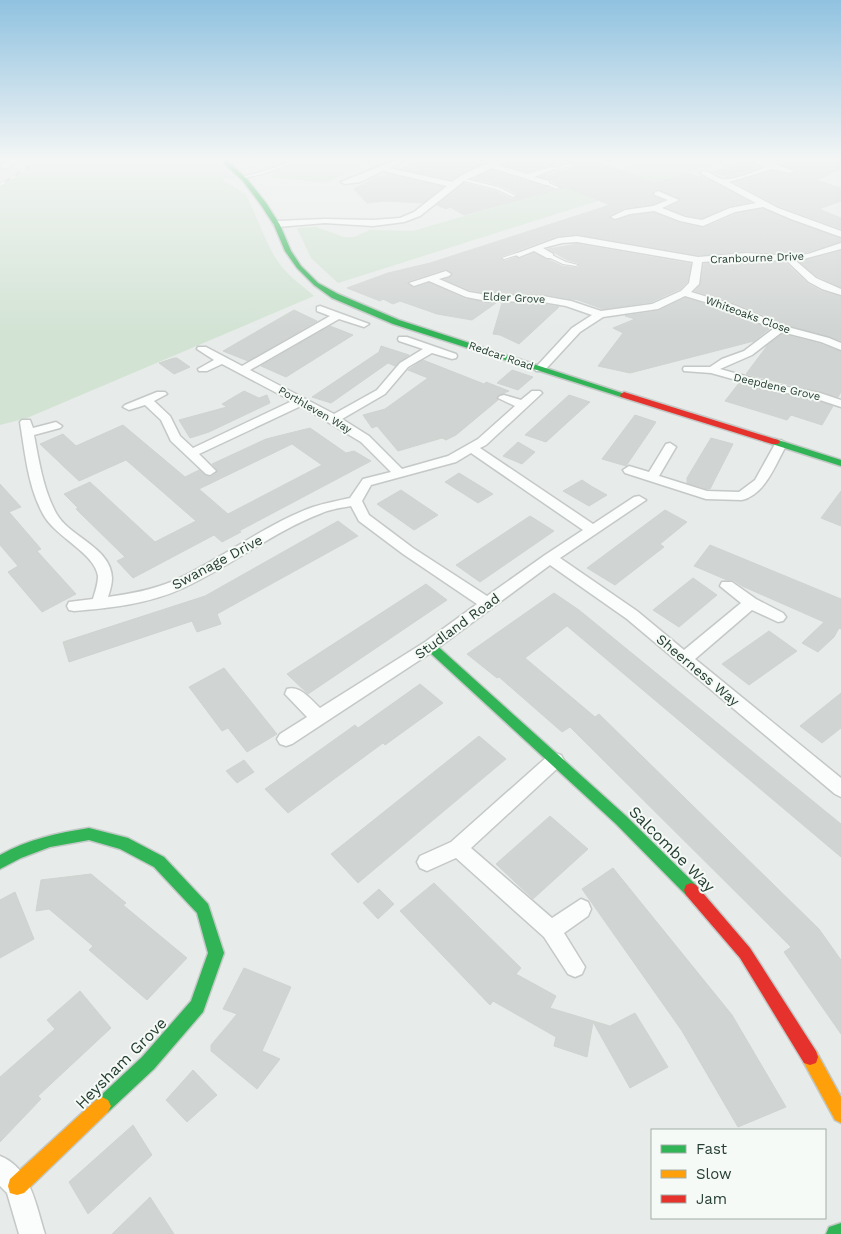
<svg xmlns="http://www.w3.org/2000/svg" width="841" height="1234" font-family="'Work Sans',sans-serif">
<rect width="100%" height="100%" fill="#e7ebe9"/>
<path fill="#d2e3d4" d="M46,159H213L237,179H222L242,192L240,193H245C257,215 267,249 282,267C291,278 304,287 314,296L27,418L0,425V187Z
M307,159H378L325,183L269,177L278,168Z
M660,159H730L338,283L311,258L297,228L316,227L344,237H354L370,230L413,231Z"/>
<path fill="#d0d4d2" stroke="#d0d4d1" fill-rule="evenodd" d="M422,159H496L471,169L452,180L400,169Z
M512,159H589L655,183L688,173L699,177L702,176L750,202L729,206L702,218L686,215L667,208L680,202L681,199L657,189L652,192L653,196L663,200L653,204L624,208L609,216L614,221L630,216L654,213L680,223L703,228L736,214L763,209L841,239V241L808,252L790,254L747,251L698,255L577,234L557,236L500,257L505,261L516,257L520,259L534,253L562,266L577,268L580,266L578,263L567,260L548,249L577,244L691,264L687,282L680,289L651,302L603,309L578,300L543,294L487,293L470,290L444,279L450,277L453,274L445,269L408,281L407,284L415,288L429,283L465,299L496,303L472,320L437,314L400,301L393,304L383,299L380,301L347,288L388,273L430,263L610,205L566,187L562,188L549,179L540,177L572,168L574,165L572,162L550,165L527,172L503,165Z
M749,159H754V164L761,167L727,177L713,172Z
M768,159H841V169L826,174L829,175L816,180L841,188V201L819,209L841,218V229L779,206L734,182L772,171L790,175L796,172L795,169Z
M492,170L555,190L464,215L450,207L446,209L437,205L464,183L495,191L512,199L518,197L517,194L499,185L473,179Z
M388,174L443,187L423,203L384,201L367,203L354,189L378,176L381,177Z
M841,251V287L817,276L800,262Z
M747,261L786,263L808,284L821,291L841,297V341L785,324L735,303L695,291L701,284L704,264Z
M685,298L727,311L769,329L754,341L630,373L598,366L623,333L613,328L635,319L625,316L658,311Z
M502,303L543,304L559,307L519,344L500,335L493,334Z
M294,310L317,321L248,361L223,351Z
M330,326L353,335L286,377L261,366Z
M782,334L820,344L841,352V392L838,397L746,374L767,346Z
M381,346L409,355L395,366L388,363L331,403L312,397L379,352Z
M174,358H177L190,367L174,374L159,363Z
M423,360L484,384L486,382L509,391L499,395L496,398L498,400L456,435L446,440L442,438L398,451L377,426L372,428L363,415L385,409L428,378L408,370Z
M512,370L533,377L518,390L497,383Z
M739,383L776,393L814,400L833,406L822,425L791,415L787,420L725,401Z
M244,391L259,398L267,395L270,403L209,432L190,438L179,420L227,407L222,404Z
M569,395L590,402L546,442L525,435Z
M635,415L656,422L626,466L602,459Z
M123,425L185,477L199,470L206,476L211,477L218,471L212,464L266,439L310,428L346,453L354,451L371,461L239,531L241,532L222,542L214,535L133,578L117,561L125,557L76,509L78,508L64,494L90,482L155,542L196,521L126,460L79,481L40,444L63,434L76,446ZM292,444L322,465L228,514L199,489Z
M711,438L733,444L710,489H707L687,483V478Z
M518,442L535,452L522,464L503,456Z
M459,473L493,494L478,503L445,482Z
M582,480L591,486L607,495L589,506L563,491Z
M0,484L21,507L9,512L41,549L37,551L76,594L42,612L8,572L18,566L0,545Z
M401,490L438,515L414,530L377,504Z
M841,491V526L821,518Z
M665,510L687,522L660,544L664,547L615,585L587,568Z
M530,516L554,531L480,582L456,565Z
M338,521L358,536L217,614L221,624L197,632L192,621L69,662L63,642L205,596Z
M710,545L841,599V629L839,628L834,637L818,652L802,643L824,622L742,586L733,580H727L694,566Z
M693,578L717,595L679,627L653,610Z
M426,584L447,600L308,694L287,674Z
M554,593L579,610L841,824V857L567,626L525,658L595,717L599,714L819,929L841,960V1034L784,952L791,947L570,727L562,732L499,677L497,678L467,654Z
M769,631L797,651L749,685L722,664Z
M224,668L277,734L247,752L228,728L222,731L189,687Z
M420,684L443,703L385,745L383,743L288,813L265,789L355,725L358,728Z
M841,693V728L822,743L800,726Z
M479,736L506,759L358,883L331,854Z
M244,760L254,772L237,783L226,771Z
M550,816L588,849L533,899L496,864Z
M613,868L732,1015L786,1107L738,1127L682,1031L582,889Z
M91,874L126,903L123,905L187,958L147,1000L89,950L93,946L49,909L36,911L41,880Z
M434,883L521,968L516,974L556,996L550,1008L610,1026L635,1013L668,1067L630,1088L593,1022L587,1057L554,1046L556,1037L493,1001L490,1005L400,911Z
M379,889L394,904L378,919L363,903Z
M15,892L34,939L0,958V900Z
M244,968L291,987L262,1051L280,1059L257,1089L211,1051V1045L237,1014L223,1009Z
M80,991L111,1028L38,1096L41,1099L0,1142V1077L55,1029L47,1020Z
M193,1070L217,1095L187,1122L166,1100Z
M133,1125L152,1155L88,1214L69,1182Z
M150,1197L174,1234H112Z"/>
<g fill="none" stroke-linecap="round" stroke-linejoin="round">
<g stroke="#c4c8c6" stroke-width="2">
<path id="lane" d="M299,159H305L263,174L244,178L242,177L261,172Z
M0,160H14L16,161L14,162H0Z
M571,164L572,166L551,170L549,169Z
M461,178L498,187L516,196L513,197L496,189L460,180Z
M545,182H547L560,188L557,189L545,184Z
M517,253L521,254L504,259L502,258Z
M548,255H552L566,262L578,265L576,266L563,264L548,257Z"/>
</g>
<g stroke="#c4c8c6" stroke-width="3">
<path id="street" d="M11,159H21L8,168H2V164Z
M398,159L404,161L389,168L452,182C465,172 493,159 510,159L498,165L527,174L551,167L555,169L534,177L549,181V185H546L492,168L464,181L420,216L404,222L373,226L325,223L277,227L273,224L277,221L325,219L373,220L400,218L414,212L447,186L383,171L360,182L345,184L341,182Z
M756,159H762L794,171L790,173L772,169L729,182L778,208L841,231V237L791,219L763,207L735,212L703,226L680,221L654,211L630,214L615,219L611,217L625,210L653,206L668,200L655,195L654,193L658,191L679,200L662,208L685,217L702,220L730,208L756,203L700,173C708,168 714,177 722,179C733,181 755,171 766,167L756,163Z
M577,236L698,257L747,253L790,256L808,254L841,243V249L796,261L816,278L841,289V295L822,289L809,282L787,261L747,259L702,262L699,284L691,292L734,305L784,326L829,338L841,343V350L821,342L782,332L752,355L720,369L777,385L820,393L841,400V407L814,398L776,391L711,373L684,371L683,369L684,367H710L722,359L744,351L773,329L728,309L685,296L658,309L603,317L580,332L544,371H536L535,369L536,367L572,328L592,315L566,306L543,302L487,301L466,297L429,281L414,286L409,283L446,271L451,274L449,276L439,279L469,292L487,295L543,296L571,301L601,311L652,304L681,291L689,283L693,262L577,242L562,243L543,248L553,254V258H547L534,251L519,257L515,254L558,238Z
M320,306L369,324L364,327L339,319L250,370L334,414L377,390L400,363L423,349L399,341L398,339L399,337H407L456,354L457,356L456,358L452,359L432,353L408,367L385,394L342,419L369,436L402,469L448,456L478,439L515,406L498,398L500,396L504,395L521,400L532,391H540L542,393L540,395L486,445L480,448L593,524L634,497L639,496L646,500L560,558L637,611L684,650L741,603L720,586L722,582H732L756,599L783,613L786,617L783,621L778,622L752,610L695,659L841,778V797L835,794L627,619L550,565L435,650L292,744L286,746L280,744L277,739L280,734L307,717L285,694L287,689C300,685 311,700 320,708L425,642L477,604L403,554L359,521L351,506C341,508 331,509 322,513C272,532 230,567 181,589C148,604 110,608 74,611L69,610L67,606L69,602L93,599C95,592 98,584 98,576C95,553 55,537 43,514C28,487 25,453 20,422L22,420H30L33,428L56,422L62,426L60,428L34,435C39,461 43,489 56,513C69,537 111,547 112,578C112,584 110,591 108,597C130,594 151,590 171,582C220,561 263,525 313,507C325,503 337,501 350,498L363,479L391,472L361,442L301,406L199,454L216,471L210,475L206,474L171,441L161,420L145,405L129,410L123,407L125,405L157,392H165L167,394L154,401L170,416L180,436L193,448L292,401L222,364L207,371H199L198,369L214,360L197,349L198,347H206L242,366L330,316L317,311V307ZM471,453L583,530L545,555L487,596L413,548L369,515L362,501L371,485L456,462Z
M781,440L787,444C776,463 766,494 742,500L706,499L625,473L623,470L629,466L649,472L666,444L670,443L676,447L659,476L707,491L739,492L755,480L775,444Z
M555,753L561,755L564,760L561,765L471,848L552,918L581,899L588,902L591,909L588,916L564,933L585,967L582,974L575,977L568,974L544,937L456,858L427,871L420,868L417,862L420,856L451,842L549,755Z
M0,1156C31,1168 36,1206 45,1234H19L7,1193L0,1186Z"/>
</g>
<g stroke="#c3c9c6" stroke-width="3">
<path id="fast" d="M219,159H225L247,179L266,203L280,225L291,251L301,266L318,283L338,294L399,320L628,395L627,397H621L393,324L332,298L314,285L297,268L285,251L274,225L261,205L243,181Z
M775,439L841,460V466L772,444L770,442Z
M430,642L434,643L626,816L696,885L698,890L696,895L691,897L686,895L616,824L426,649L424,646L426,643Z
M89,828L128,838L164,857L208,904L224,953L203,1012L154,1069L108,1112L102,1115L96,1112L93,1106L96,1100L142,1057L191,1001L208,953L197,913L154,867L120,849L89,840L50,847L21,858L0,869V855C28,839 58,833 89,828Z
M841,1223V1234H826L829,1227Z"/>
</g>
<g stroke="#c3c9c6" stroke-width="3">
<path id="slow" d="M810,1049L816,1051L841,1097V1123L835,1120L804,1063L802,1057L804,1051Z
M102,1097L108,1100L111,1106L108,1112L24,1193L17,1195L10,1193L8,1186L10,1179L96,1100Z"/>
</g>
<g stroke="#c3c9c6" stroke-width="3">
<path id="jam" d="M624,392L778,440L780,442L778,444H772L621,397L620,395Z
M691,883L696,885L750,948L816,1051L818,1057L816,1063L810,1065L804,1063L740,958L686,895L684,890L686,885Z"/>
</g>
<use href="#lane" fill="#fbfcfc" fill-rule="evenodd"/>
<use href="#street" fill="#fbfcfc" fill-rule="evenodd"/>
<use href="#fast" fill="#30b455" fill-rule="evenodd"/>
<use href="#slow" fill="#ff9f0a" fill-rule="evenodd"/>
<use href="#jam" fill="#e5322d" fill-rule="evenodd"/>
<g stroke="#c8ccca" stroke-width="3">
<path id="rail" d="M0,185L42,159"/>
</g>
<use href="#rail" stroke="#f6faf7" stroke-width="2" stroke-dasharray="6" stroke-linecap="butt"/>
</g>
<linearGradient id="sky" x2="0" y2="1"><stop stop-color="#90c2e0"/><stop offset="0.48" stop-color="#f4f6f5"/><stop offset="1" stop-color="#f4f6f5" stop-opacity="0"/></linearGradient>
<rect width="841" height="332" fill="url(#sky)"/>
<g text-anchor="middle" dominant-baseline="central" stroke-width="4" stroke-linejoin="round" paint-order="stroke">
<g font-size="11" fill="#253e32" stroke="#f6faf7">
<text transform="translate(757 258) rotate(-2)">Cranbourne Drive</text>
<text transform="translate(514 298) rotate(3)">Elder Grove</text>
<text transform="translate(748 315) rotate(20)">Whiteoaks Close</text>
<text transform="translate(501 356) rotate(19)">Redcar Road</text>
<text transform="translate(777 387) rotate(13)">Deepdene Grove</text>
<text transform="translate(315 410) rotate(30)">Porthleven Way</text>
</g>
<g font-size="14" fill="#253e32" stroke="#f6faf7">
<text transform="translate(217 562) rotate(-28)">Swanage Drive</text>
<text transform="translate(457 626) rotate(-36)">Studland Road</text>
<text transform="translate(698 670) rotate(40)">Sheerness Way</text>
</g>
<g font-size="16" fill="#253e32" stroke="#f6faf7">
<text transform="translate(672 849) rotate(45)">Salcombe Way</text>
<text transform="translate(121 1063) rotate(-45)">Heysham Grove</text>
</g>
</g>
<rect x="651" y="1129" width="175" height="90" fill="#f6faf7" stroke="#a2afa8"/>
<rect x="661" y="1145" width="25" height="8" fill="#30b455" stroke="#a2afa8"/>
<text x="696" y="1154" font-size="15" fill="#253e32">Fast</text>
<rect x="661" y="1170" width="25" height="8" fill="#ff9f0a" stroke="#a2afa8"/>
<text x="696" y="1179" font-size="15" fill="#253e32">Slow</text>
<rect x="661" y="1195" width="25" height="8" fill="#e5322d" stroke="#a2afa8"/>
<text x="696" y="1204" font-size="15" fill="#253e32">Jam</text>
</svg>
